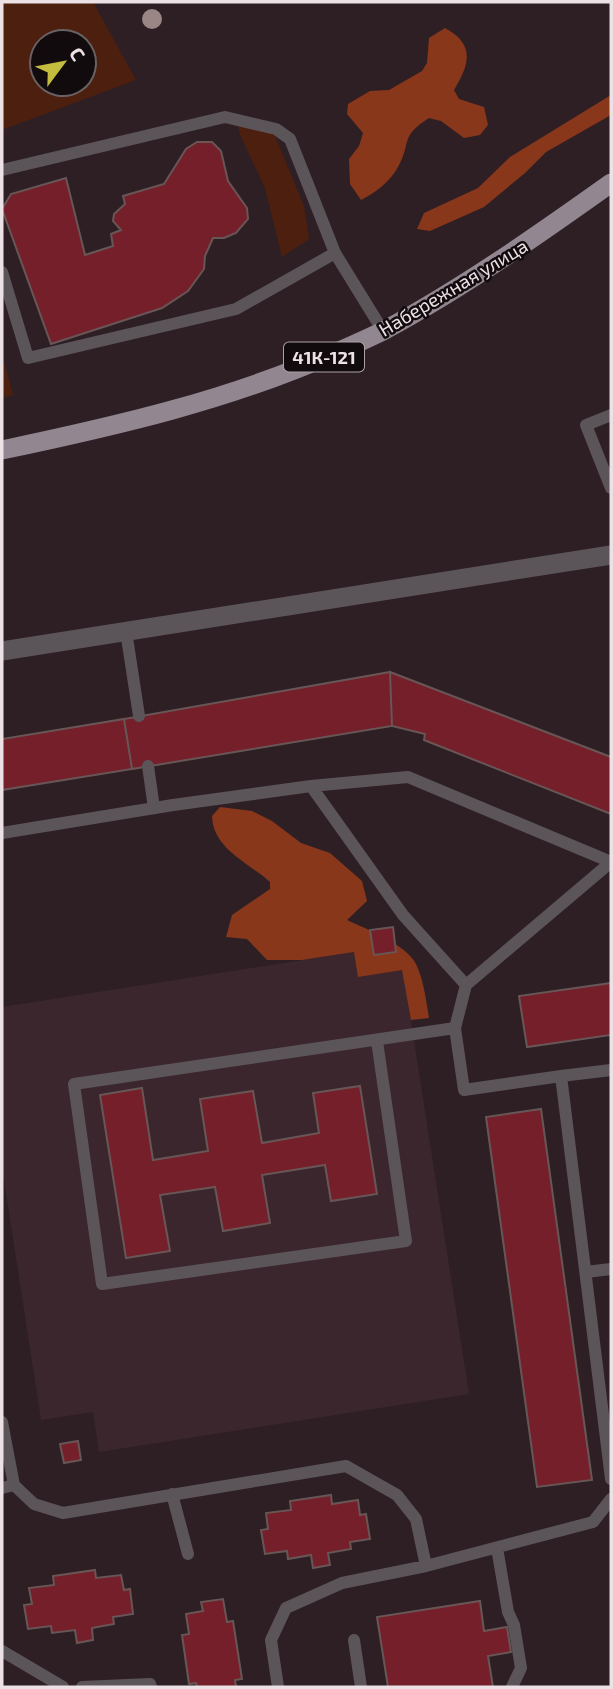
<svg xmlns="http://www.w3.org/2000/svg" width="613" height="1689" font-family="'Exo 2',sans-serif">
<rect width="100%" height="100%" fill="#2e1f25"/>
<path fill="#3b262e" d="M354,952L403,970L469,1394L99,1452L93,1412L41,1420L2,1167V1007Z"/>
<path fill="#4c1f0f" fill-rule="evenodd" d="M2,2H93L136,80L2,130ZM42,42H84V84H42Z
M237,120L271,126L304,206L309,239L282,257L265,188L240,135Z
M2,354L13,395L2,398Z"/>
<path fill="#89371a" d="M445,28C475,44 470,64 454,90L459,99L484,107L488,125L480,135L464,138L441,121L429,118C399,137 412,142 398,167C389,183 376,192 361,200L350,184L349,159L359,146L363,133L347,114L348,104L370,91L389,90L422,71L427,63L429,38Z
M611,95V115L546,152L525,173L484,207L430,231L417,229L424,213L478,188L510,157Z
M220,807L252,811L272,821L301,843L330,853L362,881L367,901L347,920C366,929 406,944 416,964C424,981 426,1000 429,1018L411,1020L402,970L358,977L354,952L302,960H267L247,939L226,937L232,915L270,889V882C248,862 213,849 212,816Z"/>
<path fill="#751f2b" stroke="#685656" stroke-width="2" d="M197,142H212L221,151L228,181L247,208L248,219L236,233L224,238H213L205,256L204,269L188,291L162,308L51,344L2,209L11,194L66,178L85,255L113,246L111,234L121,230L113,221L114,214L125,204L123,196L164,184L186,149Z
M390,672L392,726L132,769L124,719Z
M390,672L611,757V814L424,740L425,734L392,726Z
M124,719L132,769L2,790V739Z
M393,927L396,952L374,955L370,930Z
M611,983V1035L527,1047L519,996Z
M360,1086L377,1194L331,1201L325,1165L262,1175L270,1223L223,1231L215,1187L160,1195L170,1251L126,1258L100,1095L142,1088L153,1160L208,1151L200,1099L253,1091L262,1143L319,1133L313,1093Z
M541,1109L592,1480L537,1487L486,1117Z
M78,1441L81,1460L64,1463L60,1444Z
M331,1495L332,1504L358,1500L360,1515L366,1514L370,1539L350,1542L351,1549L328,1553L330,1565L313,1568L311,1555L288,1559L287,1551L265,1554L261,1530L268,1529L266,1513L291,1510L290,1501Z
M95,1570L96,1578L121,1575L124,1590L130,1589L133,1614L113,1617L114,1624L92,1628L93,1640L77,1643L75,1630L52,1633L51,1626L28,1629L24,1605L32,1604L29,1588L54,1585L53,1576Z
M223,1599L227,1622L233,1621L242,1679L235,1680L236,1687H197L196,1683L189,1684L182,1635L189,1634L186,1614L203,1611L201,1602Z
M480,1601L484,1631L507,1627L511,1652L488,1656L493,1687H388L377,1617Z"/>
<g fill="none" stroke-linecap="round" stroke-linejoin="round">
<path stroke="#5b555a" stroke-width="12" d="M2,170L225,117L276,129L290,139L335,253L383,331
M2,272L28,358L236,309L335,253
M611,415L586,425L611,488
M126,631L139,716
M148,766L154,808
M311,786L403,915L466,985
M2,833L173,805L311,786L408,777L611,862
M611,862L466,985L455,1028L464,1090L561,1076L611,1479
M377,1041L406,1241L102,1284L74,1084L455,1028
M561,1076L611,1070
M586,1272L611,1269
M2,1422L14,1485
M2,1488L14,1485L34,1504L63,1513L346,1466L397,1495L416,1519L426,1566
M172,1494L188,1554
M497,1548L508,1612L514,1625L521,1668L512,1687
M354,1640L361,1687
M2,1651L63,1687
M82,1687L150,1684L151,1687
M278,1687L271,1640L286,1608L342,1583L426,1566L593,1522L611,1499"/>
<path stroke="#5b555a" stroke-width="19" d="M2,651L611,555"/>
<path stroke="#928690" stroke-width="19" d="M2,450C116,426 230,400 337,352C353,345 369,338 385,330C464,287 538,235 611,183"/>
</g>
<circle fill="#9a8684" cx="152" cy="19" r="10"/>
<g text-anchor="middle" dominant-baseline="central" stroke-width="5" stroke-linejoin="round" paint-order="stroke">
<rect fill="#120b0e" stroke="#aba2a4" stroke-width="2" x="284" y="342.5" width="80" height="29" rx="5"/>
<g font-size="18" font-weight="bold" fill="#ece2e5">
<text x="324" y="357">41К-121</text>
</g>
<g font-size="19" fill="#ece2e5" stroke="#120b0e">
<text transform="translate(453 287) rotate(-31)">Набережная улица</text>
</g>
</g>
<rect width="613" height="1689" fill="none" stroke="#ece2e5" stroke-width="7"/>
<g transform="translate(63 63) rotate(58)"><circle r="33" fill="#120b0e" stroke="#696164" stroke-width="2"/>
<path d="M0-5L12 26L0 18L-12 26Z" fill="#c4bc3e"/>
<text y="-10" font-size="19" font-weight="bold" text-anchor="middle" fill="#ece2e5">С</text>
</g>
</svg>
